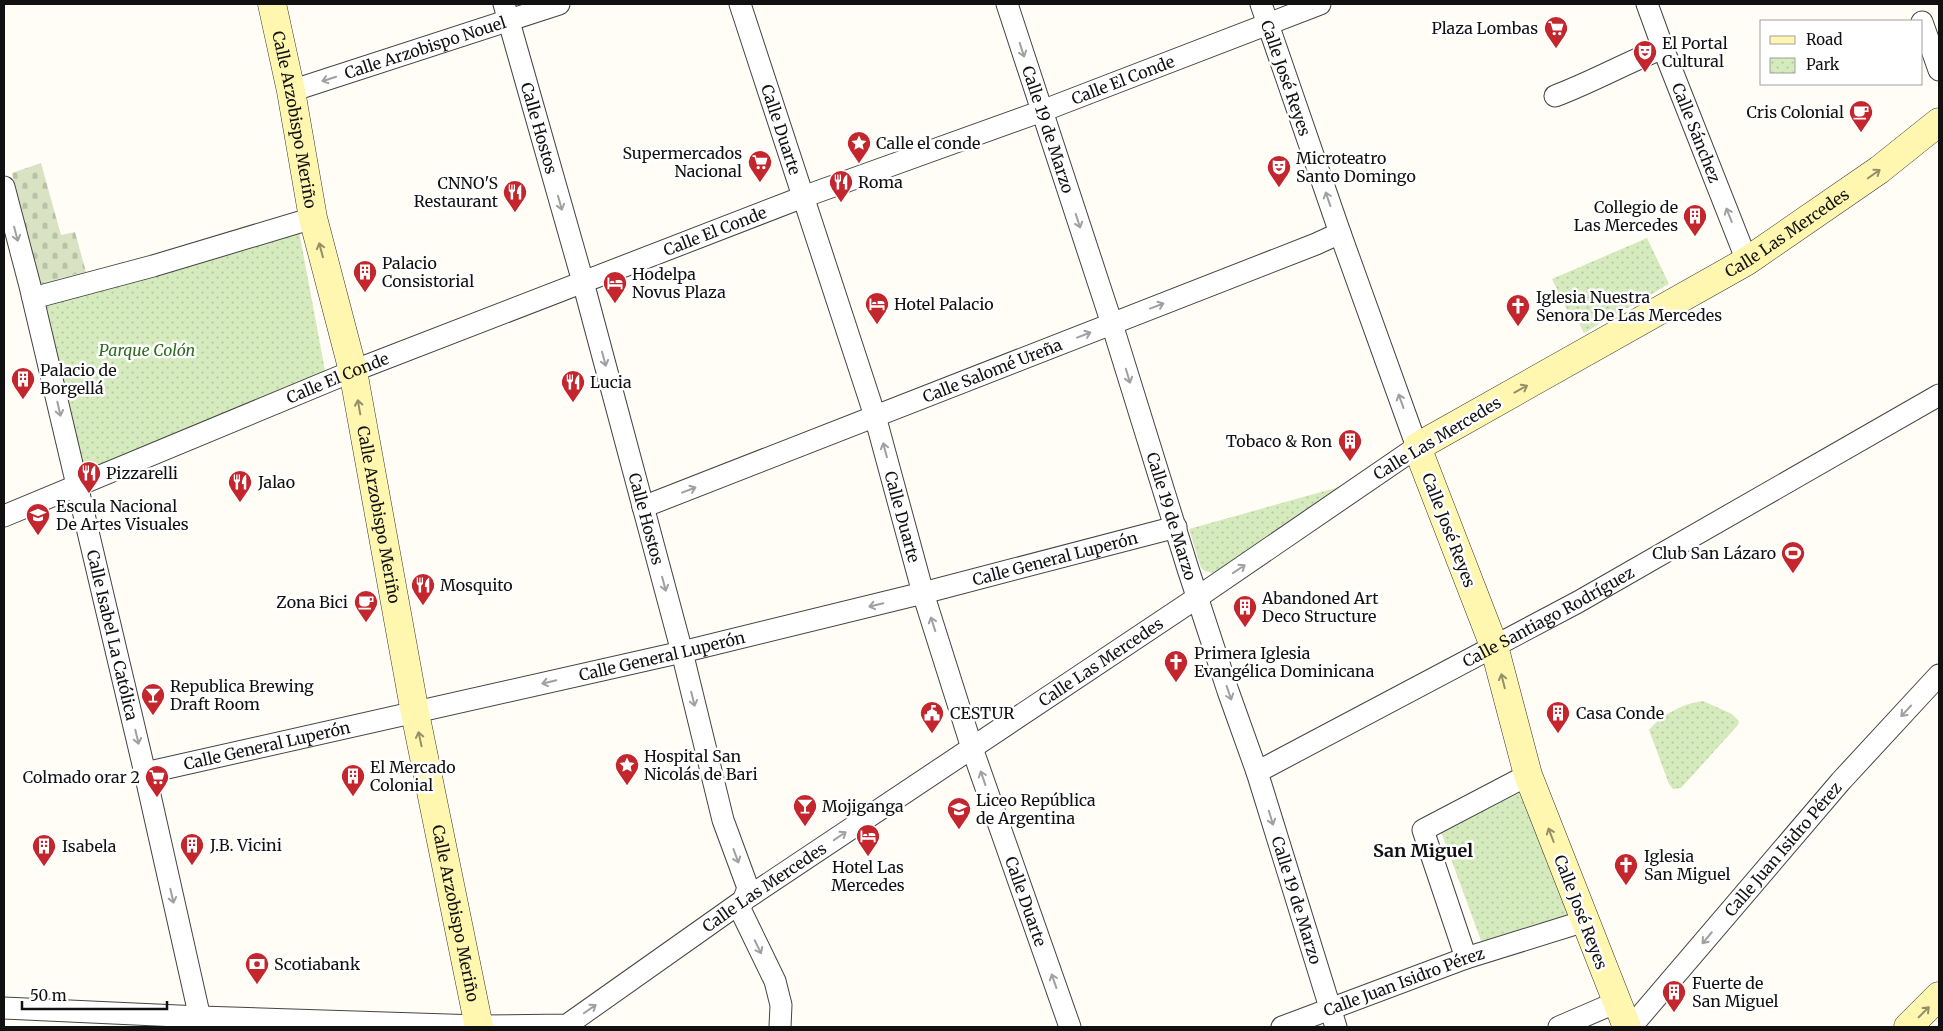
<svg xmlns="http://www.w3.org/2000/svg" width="1943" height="1031" font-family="Merriweather,serif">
<defs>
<pattern id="cemetery-stones" width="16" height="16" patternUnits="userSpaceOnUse" patternTransform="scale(1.25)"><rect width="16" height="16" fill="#d9e3c4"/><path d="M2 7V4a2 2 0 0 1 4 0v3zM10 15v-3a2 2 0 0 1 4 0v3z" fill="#b9c2a7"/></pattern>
<pattern id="park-dots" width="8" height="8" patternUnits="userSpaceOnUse" patternTransform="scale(1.25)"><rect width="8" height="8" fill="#d5ebbd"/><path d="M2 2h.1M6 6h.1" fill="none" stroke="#b6c8a1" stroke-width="1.8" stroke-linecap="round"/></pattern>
</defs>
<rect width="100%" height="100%" fill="#fffdf5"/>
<path fill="url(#cemetery-stones)" d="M41,163L61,235L75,232L86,272L37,283L12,173Z"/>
<path fill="url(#park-dots)" d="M296,215L326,376L81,473L37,283L86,272Z
M1647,238L1669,284L1584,333L1576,317L1571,318L1552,279Z
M1339,487L1341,493L1222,571C1213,573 1208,574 1201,568L1189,529Z
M1703,701L1732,714L1739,721L1738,725L1681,788L1673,789L1669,784L1649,730C1661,715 1684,703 1703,701Z
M1520,790L1574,917L1483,946L1440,829Z"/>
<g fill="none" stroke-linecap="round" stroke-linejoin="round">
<g stroke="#444" stroke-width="23">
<g id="street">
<path id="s1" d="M504,4L583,282L682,652L723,820L748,888L740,909L775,981L781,1005L780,1027"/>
<path id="s2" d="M740,4L875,416L923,593L972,748L1070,1027"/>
<path id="s3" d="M1007,4L1112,324L1188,569L1228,691L1257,772L1336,1027"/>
<path id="s4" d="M1647,4L1663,48L1747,261"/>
<path d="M1922,22L1939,70"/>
<path id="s5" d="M291,91L559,4"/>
<path d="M1555,96C1592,82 1626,63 1663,48"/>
<path id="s6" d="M4,187L30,286L145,773L202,1027"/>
<path d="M33,298L153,266L313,218"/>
<path id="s7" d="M643,507L1316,244L1340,233"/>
<path id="s8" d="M4,516L353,371L803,197L1042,111L1320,4"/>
<path id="s9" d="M1257,772L1578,602L1939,395"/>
<path id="s10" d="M145,773L682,652L923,593L1176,527"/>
<path d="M1466,958L1423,830L1528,775"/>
<path id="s11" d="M4,1008L200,1017L479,1026L567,1025L741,902L1198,597L1417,447L1340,233L1261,4"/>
<path id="s12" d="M1282,1027L1466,958L1585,921"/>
<path d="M1559,1027L1617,1002"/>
<path id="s13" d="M1631,1027L1841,781L1939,675"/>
</g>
</g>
<g stroke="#333" stroke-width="29">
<g id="secondary">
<path id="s14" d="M272,4L291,91L313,218L353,371L415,713L479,1027"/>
<path id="s15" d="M1627,1027L1528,775L1494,646L1417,447L1747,261L1879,170L1939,122"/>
<path d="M1908,1027L1939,996"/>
</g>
</g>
<use href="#street" stroke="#fff" stroke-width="21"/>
<use href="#secondary" stroke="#fff6b0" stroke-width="28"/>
</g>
<defs><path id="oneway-shaft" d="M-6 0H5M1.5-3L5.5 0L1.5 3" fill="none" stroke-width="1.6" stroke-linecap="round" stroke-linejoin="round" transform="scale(1.25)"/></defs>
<g stroke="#a0a0a0">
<use href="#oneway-shaft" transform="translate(1022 50) rotate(72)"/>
<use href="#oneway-shaft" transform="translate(329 79) rotate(162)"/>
<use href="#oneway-shaft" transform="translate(1328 199) rotate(-109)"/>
<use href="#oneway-shaft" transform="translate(560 203) rotate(74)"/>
<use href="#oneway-shaft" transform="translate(1729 215) rotate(-112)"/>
<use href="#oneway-shaft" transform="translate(1078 221) rotate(72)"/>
<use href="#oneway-shaft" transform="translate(16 234) rotate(75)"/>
<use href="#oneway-shaft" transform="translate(1157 306) rotate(-21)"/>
<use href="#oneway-shaft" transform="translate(1084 335) rotate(-21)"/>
<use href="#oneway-shaft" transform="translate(604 359) rotate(75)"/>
<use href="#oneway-shaft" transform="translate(1128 376) rotate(73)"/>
<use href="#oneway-shaft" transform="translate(1401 401) rotate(-110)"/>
<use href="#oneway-shaft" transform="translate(59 409) rotate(77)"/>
<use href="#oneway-shaft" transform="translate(885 450) rotate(-105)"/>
<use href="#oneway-shaft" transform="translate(689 490) rotate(-21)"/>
<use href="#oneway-shaft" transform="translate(1239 569) rotate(-34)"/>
<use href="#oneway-shaft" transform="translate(664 584) rotate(75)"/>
<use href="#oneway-shaft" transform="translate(876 605) rotate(166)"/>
<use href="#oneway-shaft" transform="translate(933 624) rotate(-108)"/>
<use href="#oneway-shaft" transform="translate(549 682) rotate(167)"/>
<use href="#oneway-shaft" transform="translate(1229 693) rotate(71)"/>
<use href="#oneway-shaft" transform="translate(693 699) rotate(76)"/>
<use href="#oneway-shaft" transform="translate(1906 711) rotate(133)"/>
<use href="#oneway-shaft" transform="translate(137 737) rotate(77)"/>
<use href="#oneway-shaft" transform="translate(983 778) rotate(-109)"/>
<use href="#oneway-shaft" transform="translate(1271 818) rotate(73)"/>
<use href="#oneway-shaft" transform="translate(840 836) rotate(-34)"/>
<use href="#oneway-shaft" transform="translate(736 856) rotate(70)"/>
<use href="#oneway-shaft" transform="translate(172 896) rotate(77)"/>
<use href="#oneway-shaft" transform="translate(1707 938) rotate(130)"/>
<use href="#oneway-shaft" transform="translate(758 947) rotate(64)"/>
<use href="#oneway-shaft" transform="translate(1054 981) rotate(-109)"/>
<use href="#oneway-shaft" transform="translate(590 1009) rotate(-35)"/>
</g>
<g stroke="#948f68">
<use href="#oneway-shaft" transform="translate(1874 174) rotate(-35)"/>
<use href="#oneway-shaft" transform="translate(321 250) rotate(-105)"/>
<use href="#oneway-shaft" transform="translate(1521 389) rotate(-29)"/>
<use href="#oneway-shaft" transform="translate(359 407) rotate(-100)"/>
<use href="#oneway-shaft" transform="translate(1503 681) rotate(-104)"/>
<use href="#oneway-shaft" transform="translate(420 739) rotate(-102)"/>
<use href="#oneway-shaft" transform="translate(1551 835) rotate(-111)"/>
<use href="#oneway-shaft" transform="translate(1924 1012) rotate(-45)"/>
</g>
<defs>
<g id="supermarket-pin" transform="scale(1.25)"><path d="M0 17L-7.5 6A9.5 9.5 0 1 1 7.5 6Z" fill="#c4262e" stroke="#fff"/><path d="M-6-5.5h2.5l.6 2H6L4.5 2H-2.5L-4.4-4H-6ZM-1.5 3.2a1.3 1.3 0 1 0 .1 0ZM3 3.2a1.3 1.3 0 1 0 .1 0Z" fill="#fff"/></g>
<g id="theatre-pin" transform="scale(1.25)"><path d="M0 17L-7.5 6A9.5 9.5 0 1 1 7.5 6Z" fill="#c4262e" stroke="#fff"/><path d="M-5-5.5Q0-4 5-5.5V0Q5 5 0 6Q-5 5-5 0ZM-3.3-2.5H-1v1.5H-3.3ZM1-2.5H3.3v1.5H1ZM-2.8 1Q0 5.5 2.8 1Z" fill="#fff"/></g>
<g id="cafe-pin" transform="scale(1.25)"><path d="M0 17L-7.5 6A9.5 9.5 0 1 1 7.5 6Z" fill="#c4262e" stroke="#fff"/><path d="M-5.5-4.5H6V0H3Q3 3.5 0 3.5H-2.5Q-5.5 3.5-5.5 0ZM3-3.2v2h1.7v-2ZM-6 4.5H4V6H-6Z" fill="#fff"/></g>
<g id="sight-pin" transform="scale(1.25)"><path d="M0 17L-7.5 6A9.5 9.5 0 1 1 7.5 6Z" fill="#c4262e" stroke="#fff"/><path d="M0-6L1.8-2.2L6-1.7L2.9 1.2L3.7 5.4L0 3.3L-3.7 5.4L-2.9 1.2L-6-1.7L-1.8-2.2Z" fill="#fff"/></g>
<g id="restaurant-pin" transform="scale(1.25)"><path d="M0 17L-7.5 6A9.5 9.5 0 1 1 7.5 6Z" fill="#c4262e" stroke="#fff"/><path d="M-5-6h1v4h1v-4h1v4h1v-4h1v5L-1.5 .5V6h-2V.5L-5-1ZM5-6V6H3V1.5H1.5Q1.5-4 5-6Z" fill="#fff"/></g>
<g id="building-pin" transform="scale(1.25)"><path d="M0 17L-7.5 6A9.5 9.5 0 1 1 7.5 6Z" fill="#c4262e" stroke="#fff"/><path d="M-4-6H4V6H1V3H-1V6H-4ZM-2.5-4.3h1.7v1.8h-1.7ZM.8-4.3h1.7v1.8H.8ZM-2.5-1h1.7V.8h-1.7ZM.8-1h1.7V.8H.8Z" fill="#fff"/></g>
<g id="hotel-pin" transform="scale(1.25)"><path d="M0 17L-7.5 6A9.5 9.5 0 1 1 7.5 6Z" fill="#c4262e" stroke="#fff"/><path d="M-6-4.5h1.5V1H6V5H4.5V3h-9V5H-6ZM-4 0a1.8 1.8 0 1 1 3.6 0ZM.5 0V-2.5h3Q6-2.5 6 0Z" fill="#fff"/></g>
<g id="church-pin" transform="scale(1.25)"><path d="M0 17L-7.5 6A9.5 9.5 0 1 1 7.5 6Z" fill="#c4262e" stroke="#fff"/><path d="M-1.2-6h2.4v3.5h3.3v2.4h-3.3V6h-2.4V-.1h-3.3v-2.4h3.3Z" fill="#fff"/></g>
<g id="university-pin" transform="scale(1.25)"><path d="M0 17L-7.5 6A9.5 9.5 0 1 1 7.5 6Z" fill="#c4262e" stroke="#fff"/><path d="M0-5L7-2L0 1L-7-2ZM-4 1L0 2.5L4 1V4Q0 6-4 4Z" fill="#fff"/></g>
<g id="stadium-pin" transform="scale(1.25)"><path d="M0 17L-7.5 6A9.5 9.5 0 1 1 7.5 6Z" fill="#c4262e" stroke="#fff"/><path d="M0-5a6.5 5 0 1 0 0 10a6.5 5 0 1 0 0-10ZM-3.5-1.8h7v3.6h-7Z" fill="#fff"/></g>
<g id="bar-pin" transform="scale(1.25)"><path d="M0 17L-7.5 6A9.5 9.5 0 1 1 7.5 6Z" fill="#c4262e" stroke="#fff"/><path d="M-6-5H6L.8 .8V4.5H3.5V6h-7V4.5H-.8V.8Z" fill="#fff"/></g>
<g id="civic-pin" transform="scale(1.25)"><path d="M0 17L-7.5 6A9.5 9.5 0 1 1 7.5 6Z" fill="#c4262e" stroke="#fff"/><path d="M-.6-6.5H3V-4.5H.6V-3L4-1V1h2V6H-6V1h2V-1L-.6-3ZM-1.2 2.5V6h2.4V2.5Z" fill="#fff"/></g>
<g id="school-pin" transform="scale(1.25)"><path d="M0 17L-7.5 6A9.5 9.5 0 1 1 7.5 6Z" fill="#c4262e" stroke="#fff"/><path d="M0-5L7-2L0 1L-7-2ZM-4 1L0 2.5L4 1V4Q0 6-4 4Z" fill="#fff"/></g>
<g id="bank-pin" transform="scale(1.25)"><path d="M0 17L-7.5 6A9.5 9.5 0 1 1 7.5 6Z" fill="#c4262e" stroke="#fff"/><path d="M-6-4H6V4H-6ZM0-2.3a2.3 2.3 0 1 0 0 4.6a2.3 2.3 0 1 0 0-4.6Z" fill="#fff"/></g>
</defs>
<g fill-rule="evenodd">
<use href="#supermarket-pin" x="1556" y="28"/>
<use href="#theatre-pin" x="1645" y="52"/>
<use href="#cafe-pin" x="1861" y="112"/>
<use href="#sight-pin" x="859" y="143"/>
<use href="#supermarket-pin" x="760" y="162"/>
<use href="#theatre-pin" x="1279" y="167"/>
<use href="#restaurant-pin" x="841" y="182"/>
<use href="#restaurant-pin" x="515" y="192"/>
<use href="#building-pin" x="1695" y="216"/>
<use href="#building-pin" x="365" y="272"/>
<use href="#hotel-pin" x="615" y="283"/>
<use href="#hotel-pin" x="877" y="304"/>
<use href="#church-pin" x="1518" y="306"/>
<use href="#building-pin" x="23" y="379"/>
<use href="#restaurant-pin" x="573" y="382"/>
<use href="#building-pin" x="1350" y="441"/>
<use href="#restaurant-pin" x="89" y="473"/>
<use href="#restaurant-pin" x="240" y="482"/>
<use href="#university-pin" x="38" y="515"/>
<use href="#stadium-pin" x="1793" y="553"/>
<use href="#restaurant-pin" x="423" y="585"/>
<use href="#cafe-pin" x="366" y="602"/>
<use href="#building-pin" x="1245" y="607"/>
<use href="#church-pin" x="1176" y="662"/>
<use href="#bar-pin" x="153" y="695"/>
<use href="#civic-pin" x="932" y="713"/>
<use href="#building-pin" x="1558" y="713"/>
<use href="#sight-pin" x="627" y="765"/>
<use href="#building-pin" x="353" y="776"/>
<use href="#supermarket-pin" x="157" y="777"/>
<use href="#bar-pin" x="805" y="806"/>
<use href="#school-pin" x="959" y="809"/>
<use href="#hotel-pin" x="868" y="836"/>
<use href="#building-pin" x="192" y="845"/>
<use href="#building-pin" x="44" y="846"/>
<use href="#church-pin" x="1626" y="865"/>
<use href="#bank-pin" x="257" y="964"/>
<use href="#building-pin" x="1674" y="992"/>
</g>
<g text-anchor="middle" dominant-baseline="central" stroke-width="5" stroke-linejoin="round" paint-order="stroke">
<g font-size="16" fill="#111" stroke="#fff" text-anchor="start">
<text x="1538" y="28" text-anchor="end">Plaza Lombas</text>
<text x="1662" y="43">El Portal<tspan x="1662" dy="18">Cultural</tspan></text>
<text x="1844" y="112" text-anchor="end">Cris Colonial</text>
<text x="876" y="143">Calle el conde</text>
<text x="742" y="153" text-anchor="end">Supermercados<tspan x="742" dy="18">Nacional</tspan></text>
<text x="1296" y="158">Microteatro<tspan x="1296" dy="18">Santo Domingo</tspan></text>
<text x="858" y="182">Roma</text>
<text x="498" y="183" text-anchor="end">CNNO'S<tspan x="498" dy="18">Restaurant</tspan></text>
<text x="1678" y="207" text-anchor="end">Collegio de<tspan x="1678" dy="18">Las Mercedes</tspan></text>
<text x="382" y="263">Palacio<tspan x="382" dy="18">Consistorial</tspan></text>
<text x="632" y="274">Hodelpa<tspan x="632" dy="18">Novus Plaza</tspan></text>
<text x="1536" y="297">Iglesia Nuestra<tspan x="1536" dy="18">Senora De Las Mercedes</tspan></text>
<text x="894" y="304">Hotel Palacio</text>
<text x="40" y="370">Palacio de<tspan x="40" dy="18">Borgellá</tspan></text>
<text x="590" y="382">Lucia</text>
<text x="1332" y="441" text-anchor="end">Tobaco &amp; Ron</text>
<text x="106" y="473">Pizzarelli</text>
<text x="258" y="482">Jalao</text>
<text x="56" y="506">Escula Nacional<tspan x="56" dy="18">De Artes Visuales</tspan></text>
<text x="1776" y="553" text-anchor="end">Club San Lázaro</text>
<text x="440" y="585">Mosquito</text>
<text x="1262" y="598">Abandoned Art<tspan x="1262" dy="18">Deco Structure</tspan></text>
<text x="348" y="602" text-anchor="end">Zona Bici</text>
<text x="1194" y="653">Primera Iglesia<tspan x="1194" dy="18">Evangélica Dominicana</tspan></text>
<text x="170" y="686">Republica Brewing<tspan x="170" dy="18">Draft Room</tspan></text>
<text x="950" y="713">CESTUR</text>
<text x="1576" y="713">Casa Conde</text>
<text x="644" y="756">Hospital San<tspan x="644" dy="18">Nicolás de Bari</tspan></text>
<text x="370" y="767">El Mercado<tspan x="370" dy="18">Colonial</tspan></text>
<text x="140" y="777" text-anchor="end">Colmado orar 2</text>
<text x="976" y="800">Liceo República<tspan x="976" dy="18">de Argentina</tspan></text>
<text x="822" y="806">Mojiganga</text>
<text x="210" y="845">J.B. Vicini</text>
<text x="62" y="846">Isabela</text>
<text x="1644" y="856">Iglesia<tspan x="1644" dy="18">San Miguel</tspan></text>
<text x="868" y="867" text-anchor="middle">Hotel Las<tspan x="868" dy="18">Mercedes</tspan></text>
<text x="274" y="964">Scotiabank</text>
<text x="1692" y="983">Fuerte de<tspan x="1692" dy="18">San Miguel</tspan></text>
</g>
<g font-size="16" fill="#111" stroke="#fff">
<text stroke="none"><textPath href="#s5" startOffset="141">Calle Arzobispo Nouel</textPath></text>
<text transform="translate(1286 78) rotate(71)">Calle José Reyes</text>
<text stroke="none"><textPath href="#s8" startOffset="1201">Calle El Conde</textPath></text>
<text stroke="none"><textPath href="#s14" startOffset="118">Calle Arzobispo Meriño</textPath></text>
<text stroke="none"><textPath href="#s1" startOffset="129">Calle Hostos</textPath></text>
<text stroke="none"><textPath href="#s2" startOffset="132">Calle Duarte</textPath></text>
<text stroke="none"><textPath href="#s3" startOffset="132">Calle 19 de Marzo</textPath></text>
<text stroke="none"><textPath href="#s4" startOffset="138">Calle Sánchez</textPath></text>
<text stroke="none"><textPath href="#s8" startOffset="766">Calle El Conde</textPath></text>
<text stroke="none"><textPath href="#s15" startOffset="1045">Calle Las Mercedes</textPath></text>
<text stroke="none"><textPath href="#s7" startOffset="375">Calle Salomé Ureña</textPath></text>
<text stroke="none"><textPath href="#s8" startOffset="361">Calle El Conde</textPath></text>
<text transform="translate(1437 438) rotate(-31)">Calle Las Mercedes</text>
<text stroke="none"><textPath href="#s14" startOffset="522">Calle Arzobispo Meriño</textPath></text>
<text stroke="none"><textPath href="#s3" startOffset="538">Calle 19 de Marzo</textPath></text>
<text stroke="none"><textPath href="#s2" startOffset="538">Calle Duarte</textPath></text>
<text stroke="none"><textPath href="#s1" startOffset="534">Calle Hostos</textPath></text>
<text transform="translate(1449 530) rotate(69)">Calle José Reyes</text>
<text stroke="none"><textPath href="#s10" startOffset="935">Calle General Luperón</textPath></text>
<text stroke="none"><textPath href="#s9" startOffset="330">Calle Santiago Rodríguez</textPath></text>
<text stroke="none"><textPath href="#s6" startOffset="461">Calle Isabel La Católica</textPath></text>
<text stroke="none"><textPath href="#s10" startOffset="530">Calle General Luperón</textPath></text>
<text stroke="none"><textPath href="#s11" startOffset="1209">Calle Las Mercedes</textPath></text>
<text stroke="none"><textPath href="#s10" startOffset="125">Calle General Luperón</textPath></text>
<text stroke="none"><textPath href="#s13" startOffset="234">Calle Juan Isidro Pérez</textPath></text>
<text stroke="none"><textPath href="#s11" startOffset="804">Calle Las Mercedes</textPath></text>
<text stroke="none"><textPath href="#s3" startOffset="942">Calle 19 de Marzo</textPath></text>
<text stroke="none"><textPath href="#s2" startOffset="942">Calle Duarte</textPath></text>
<text stroke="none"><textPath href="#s14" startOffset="928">Calle Arzobispo Meriño</textPath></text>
<text transform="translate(1581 912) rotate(69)">Calle José Reyes</text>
<text stroke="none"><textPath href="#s12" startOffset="130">Calle Juan Isidro Pérez</textPath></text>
</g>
<g font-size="16" font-style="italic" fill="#2f6b1f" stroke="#fff">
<text x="147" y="350">Parque Colón</text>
</g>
<g font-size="18" font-weight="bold" fill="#111" stroke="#fff">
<text x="1423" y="850">San Miguel</text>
</g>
</g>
<rect width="1943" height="1031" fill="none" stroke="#111111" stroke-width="10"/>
<rect x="1760" y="20" width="162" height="65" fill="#ffffff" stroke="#a0a0a0"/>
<rect x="1770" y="36" width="25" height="8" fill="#fff6b0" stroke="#a0a0a0"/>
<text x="1806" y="45" font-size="15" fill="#111111">Road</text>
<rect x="1770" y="58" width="25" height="15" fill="url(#park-dots)" stroke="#a0a0a0"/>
<text x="1806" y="70" font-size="15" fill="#111111">Park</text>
<path d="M22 1001v8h145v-8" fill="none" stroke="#111111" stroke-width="2.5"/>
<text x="30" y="1001" font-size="15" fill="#111111" stroke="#ffffff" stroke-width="4" paint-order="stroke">50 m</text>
</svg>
